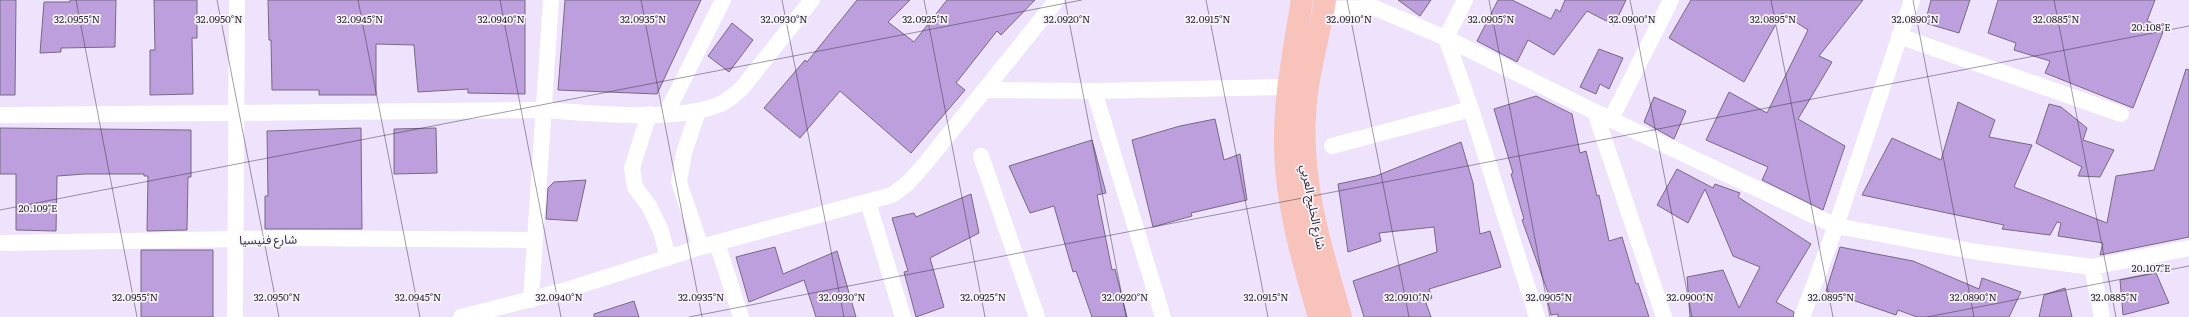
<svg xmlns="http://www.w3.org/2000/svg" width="2189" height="317" font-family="Literata,'Noto Sans Arabic',serif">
<rect width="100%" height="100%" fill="#eee2fc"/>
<path fill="#bc9fdc" stroke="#776986" d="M0,0H16L15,95H0Z
M70,0H116L115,47L61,48V52L40,53L44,2H70Z
M154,0H197V38H192L193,94L150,95V50H155Z
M268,0H525V94L468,93V89L418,92L414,45L376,44V95H319V90H272L271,40H269Z
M565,0H701L657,94L558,90Z
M857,0H910L888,22L914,42L947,0H1035L1001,35L997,31L956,83L965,90L911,153L840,91L800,138L764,108L805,60L807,62Z
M1398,0H1431L1420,16Z
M1498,0H1512L1551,19L1556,9L1560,12L1565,0H1626L1614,25L1587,11L1554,55L1528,40L1517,62L1477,41Z
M1691,0H1863L1819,56L1832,62L1798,119L1845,146L1823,210L1762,180L1768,167L1706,140L1729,92L1767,113L1808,30L1782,13L1744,82L1669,38Z
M1931,0H1970L1959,33L1925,23Z
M1998,0H2155L2147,21L2165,27L2133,108L2045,73L2050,61L2014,50L2016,43L1988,33Z
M732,23L753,40L729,72L708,56Z
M1599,49L1623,58L1609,89L1600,84L1596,94L1580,87Z
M2186,69L2189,70V237L2100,255L2103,243L2058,236L2061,223L2057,222L2050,235L2002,229L2004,225L1862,195L1892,138L1941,160L1958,102L1995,120L1989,137L2032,145L2014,187L2107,223L2116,176L2154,170Z
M1536,96L1572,114L1580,153L1586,151L1597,196L1599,195L1609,241L1622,237L1636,284L1638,283L1649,317H1558V314L1551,315L1548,302L1551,301L1522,220L1524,219L1511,174L1513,173L1494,109Z
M1654,97L1686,111L1674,139L1644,122Z
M2049,104L2061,107L2087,128L2083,140L2114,150L2100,177L2078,176L2082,167L2036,143Z
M1215,119L1224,160L1240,154L1247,200L1191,213L1192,216L1153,227L1132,140L1180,126Z
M0,128L191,130V177H188L187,230L147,231L148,176H144V174H85L57,176L56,231L16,230V174H0Z
M361,128L362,229H265V196H268L267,131Z
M436,128L437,173L394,174V129Z
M1092,140L1106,193L1097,195L1112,270L1115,269L1127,317H1092L1076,271L1073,272L1054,206L1030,213L1009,166Z
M1461,142L1473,183L1480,234L1490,231L1501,267L1429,289L1432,298L1426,303L1431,317H1364L1353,281L1437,252L1434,227L1379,233L1381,241L1348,252L1338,184L1376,176Z
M1677,169L1713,188L1715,184L1740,193L1738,197L1811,244L1776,302L1794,312L1793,317H1690L1687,277L1723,270L1739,308L1760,267L1733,256L1705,189L1688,223L1657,205Z
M586,180L577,221L546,219L548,188L554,182Z
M971,194L979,233L930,258L944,307L916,317L904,272L908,271L892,218L914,213L916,217Z
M775,247L783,274L837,251L856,317H816L804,280L749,302L736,257Z
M1840,247L1913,261L1979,289L1982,278L2021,292L2009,317H1917L1898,310L1896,315L1826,291Z
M141,250H213V317H141Z
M2156,273L2169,303L2123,315L2120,280Z
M2065,288L2072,317H2039L2044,295Z
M634,301L639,317H594V314Z"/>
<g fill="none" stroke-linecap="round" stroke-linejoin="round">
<path stroke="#fff" stroke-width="16" d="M1465,0L1446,38L1471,109L1537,317
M1324,9L1375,8L1446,38L1595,112L1836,226L1977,252L2092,267L2189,248
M1899,36L2121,114
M986,90L1094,91L1288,87
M1094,91L1163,317
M698,111L684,153L679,182L701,247
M1595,112L1664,317
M649,114L632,168L635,187L649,206L661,231L668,258
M666,114L723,0
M0,115L544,110C591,113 671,122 715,106C726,103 734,95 742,88L812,0
M1611,119L1671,0
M1332,146L1471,109
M981,156L1037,317
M868,202L903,317
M0,243L295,238L535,240
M717,243L741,317
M2092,267L2102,317
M531,300L551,0
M235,317L237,0
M461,317L566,290L701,247L892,195L908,183L924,165L1057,0
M1802,317L1836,226L1912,0"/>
<path stroke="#f7c3ba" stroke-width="22" d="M1302,0C1294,49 1284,98 1285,148C1286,205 1303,262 1319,317
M1325,0C1319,39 1306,78 1305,117C1301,186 1322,251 1341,317"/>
</g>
<path fill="none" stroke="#2e2835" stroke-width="1" stroke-opacity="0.45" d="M76,0L137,317M217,0L279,317M358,0L420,317M500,0L561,317M641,0L702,317M782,0L844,317M924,0L985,317M1065,0L1126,317M1206,0L1268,317M1347,0L1409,317M1489,0L1550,317M1630,0L1692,317M1771,0L1833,317M1913,0L1974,317M2054,0L2116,317M0,210L1082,0M689,317L2189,26M1927,317L2189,266"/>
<g text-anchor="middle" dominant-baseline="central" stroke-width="3.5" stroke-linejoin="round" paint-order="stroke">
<g font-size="12" fill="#2e2835" stroke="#f7f4fa">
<text transform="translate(1314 207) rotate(79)">شارع الخليج العربي</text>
<text transform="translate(268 239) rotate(-1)">شارع فنيسيا</text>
</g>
</g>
<g font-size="10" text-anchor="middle" fill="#2e2835" stroke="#f7f4fa" stroke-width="3.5" stroke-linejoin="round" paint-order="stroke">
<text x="77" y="23">32.0955°N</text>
<text x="219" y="23">32.0950°N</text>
<text x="360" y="23">32.0945°N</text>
<text x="501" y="23">32.0940°N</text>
<text x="643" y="23">32.0935°N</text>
<text x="784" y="23">32.0930°N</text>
<text x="925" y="23">32.0925°N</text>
<text x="1067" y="23">32.0920°N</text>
<text x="1208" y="23">32.0915°N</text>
<text x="1349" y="23">32.0910°N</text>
<text x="1491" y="23">32.0905°N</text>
<text x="1632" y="23">32.0900°N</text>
<text x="1773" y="23">32.0895°N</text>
<text x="1915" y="23">32.0890°N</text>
<text x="2056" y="23">32.0885°N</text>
<text x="2151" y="31">20.108°E</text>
<text x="38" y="212">20.109°E</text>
<text x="2151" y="272">20.107°E</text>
<text x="135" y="301">32.0955°N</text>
<text x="277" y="301">32.0950°N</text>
<text x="418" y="301">32.0945°N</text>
<text x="559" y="301">32.0940°N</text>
<text x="701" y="301">32.0935°N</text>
<text x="842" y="301">32.0930°N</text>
<text x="983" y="301">32.0925°N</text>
<text x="1125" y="301">32.0920°N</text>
<text x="1266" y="301">32.0915°N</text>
<text x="1407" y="301">32.0910°N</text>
<text x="1549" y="301">32.0905°N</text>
<text x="1690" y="301">32.0900°N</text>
<text x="1831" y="301">32.0895°N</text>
<text x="1973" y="301">32.0890°N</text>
<text x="2114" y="301">32.0885°N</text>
</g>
</svg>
